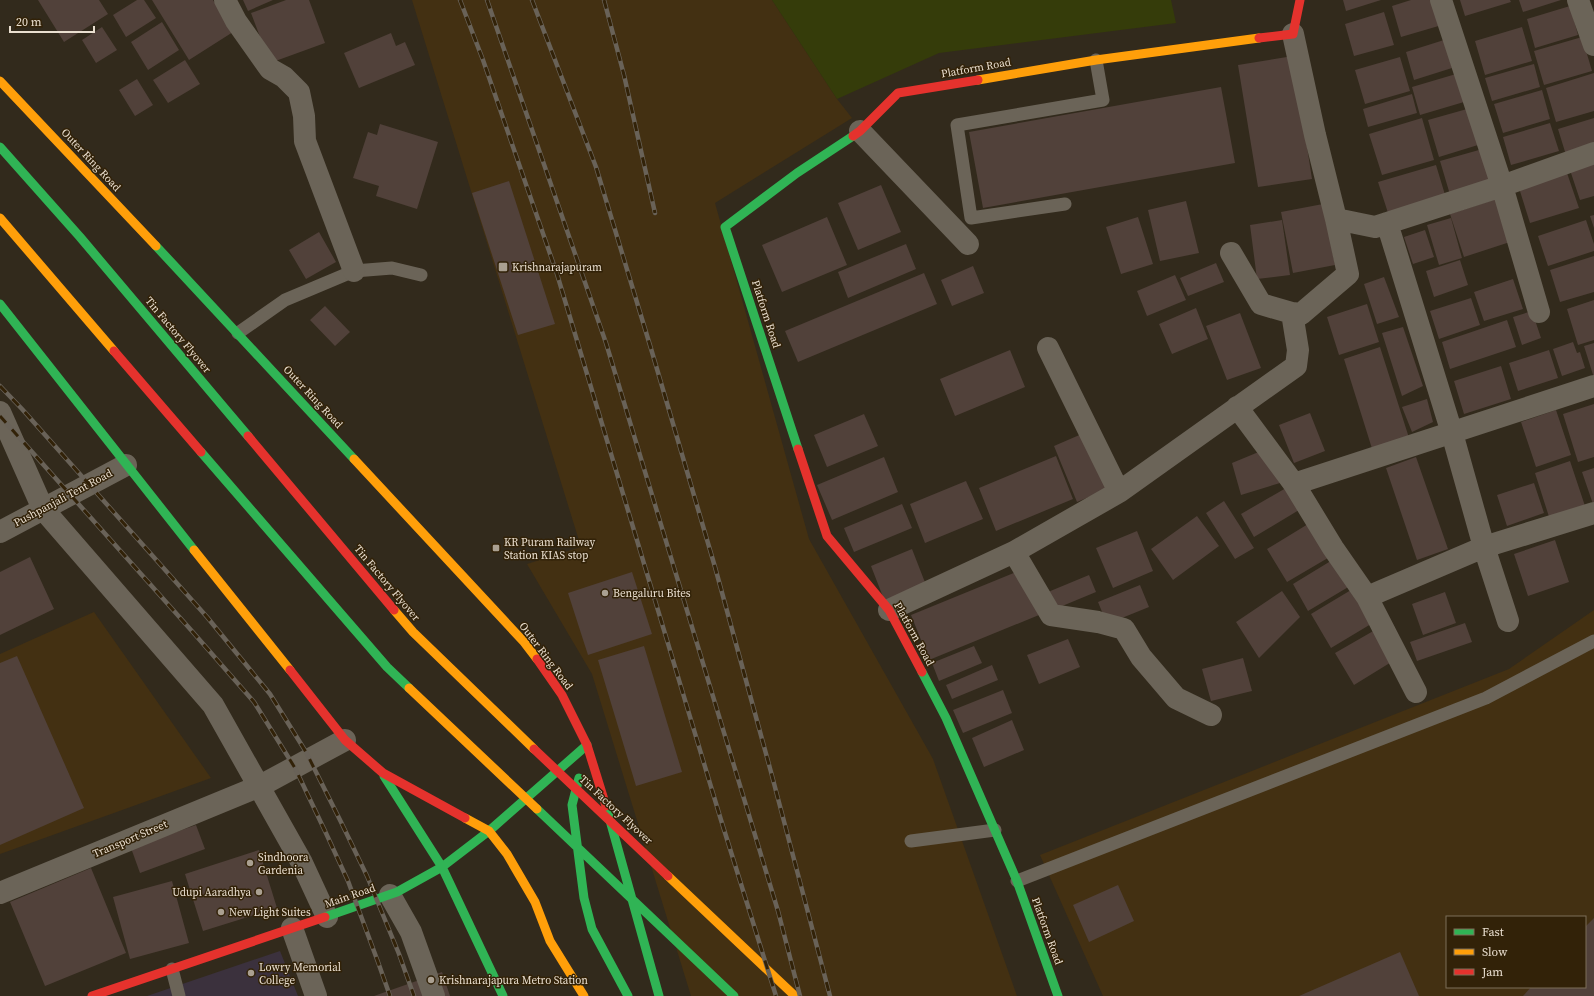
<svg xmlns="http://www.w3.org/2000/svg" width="1594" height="996" font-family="'Source Serif 4',serif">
<rect width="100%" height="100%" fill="#322a1c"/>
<path fill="#433012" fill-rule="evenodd" d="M412,0H772L837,99L852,118L715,203L809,539L933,759L1017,996H691L592,674L527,564L581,547Z
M1594,610V996H1103L1040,855L1509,669ZM1447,917H1585V987H1447Z
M94,612L211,778L0,854V654Z"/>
<path fill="#3b313d" d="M280,951L298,996H147Z"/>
<path fill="#353c0a" d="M772,0H1171L1176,23L939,53L837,99Z"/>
<path fill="#51413a" d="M38,0H99L108,14L64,42Z
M137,0H144L156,18L126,37L113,15Z
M152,0H213L233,32L189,60Z
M243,0H273L248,11Z
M286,0H309L325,43L270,63L251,13Z
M1343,0H1381L1346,11Z
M1411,0H1435L1442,25L1401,37L1392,6Z
M1460,0H1510L1511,2L1465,16Z
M1519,0H1561L1523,12Z
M1570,6L1578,35L1535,48L1527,19Z
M1384,12L1394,45L1354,56L1345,24Z
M162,22L179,50L148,70L131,42Z
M102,27L117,50L96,63L82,40Z
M1522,27L1532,61L1485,75L1475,41Z
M391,33L396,46L405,42L415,65L359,88L344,53Z
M1582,37L1592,71L1544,85L1534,51Z
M1444,40L1452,68L1414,80L1406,52Z
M1293,56L1312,179L1258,187L1238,65Z
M1400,57L1410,91L1365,104L1355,70Z
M185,60L200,84L168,103L153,80Z
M1534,64L1540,87L1492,101L1485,78Z
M1594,73V111L1556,122L1546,88Z
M1456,74L1464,102L1420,115L1412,87Z
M137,79L153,105L135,116L119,90Z
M1221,87L1235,163L983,208L969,132Z
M1542,90L1550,119L1503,133L1494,104Z
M1412,94L1417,113L1368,127L1363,109Z
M1467,109L1478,145L1439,157L1428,120Z
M1422,118L1434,160L1382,175L1369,134Z
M1594,118V147L1566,155L1558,129Z
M1550,123L1559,151L1511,165L1503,137Z
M380,124L438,142L417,209L376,196L379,186L353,178L368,132L377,135Z
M1486,148L1496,184L1451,198L1440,161Z
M1594,162V196L1580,200L1570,170Z
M1436,165L1446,198L1389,216L1378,182Z
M1567,173L1579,208L1530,223L1519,188Z
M509,181L555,324L518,335L472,193Z
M881,185L901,232L858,250L838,203Z
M1496,199L1510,242L1464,257L1450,214Z
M1186,201L1199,253L1160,261L1148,210Z
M1323,204L1335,265L1293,273L1281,212Z
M1594,215V228L1590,216Z
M827,217L847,265L782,292L762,245Z
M1138,217L1153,264L1121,274L1106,227Z
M1451,218L1462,258L1439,265L1427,225Z
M1282,220L1290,275L1257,279L1250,225Z
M1586,220L1594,244V251L1548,266L1538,236Z
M1425,230L1434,257L1413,264L1404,237Z
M319,232L336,262L306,279L289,250Z
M906,244L916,269L848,298L838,272Z
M1594,256V292L1560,302L1550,270Z
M1460,260L1468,285L1434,297L1426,271Z
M1216,263L1224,282L1188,296L1180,278Z
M973,266L984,293L952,306L941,280Z
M924,273L937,304L798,362L785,331Z
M1175,275L1186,300L1147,316L1137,291Z
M1384,277L1399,317L1377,324L1364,284Z
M1513,279L1523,309L1484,321L1474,292Z
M1471,298L1480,325L1439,339L1430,311Z
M1594,300V340L1578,345L1567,309Z
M1367,304L1379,342L1339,355L1327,317Z
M325,306L350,332L335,346L310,320Z
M1196,308L1208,339L1172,354L1159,324Z
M1532,311L1541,338L1522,345L1513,317Z
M1240,313L1261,368L1227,380L1206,326Z
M1507,320L1516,347L1450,369L1442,342Z
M1403,327L1423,386L1402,396L1382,333Z
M1573,342L1577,353L1580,352L1585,368L1562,376L1553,349Z
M1594,343V378L1584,346Z
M1380,347L1411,444L1374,455L1344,359Z
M1010,350L1025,387L955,416L940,379Z
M1549,350L1558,378L1518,391L1509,363Z
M1501,366L1511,399L1464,414L1454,381Z
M1427,399L1433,422L1412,432L1402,407Z
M1594,404V457L1578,462L1563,414Z
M1556,410L1571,455L1536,467L1521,422Z
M1310,413L1325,451L1294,463L1279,425Z
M864,414L878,446L827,467L814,435Z
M1084,433L1108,489L1077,502L1054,446Z
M1261,451L1280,483L1241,495L1232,463Z
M1056,456L1073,499L996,531L979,488Z
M884,457L898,492L832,520L817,485Z
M1416,457L1448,549L1417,560L1386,468Z
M1570,461L1587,512L1551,523L1535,473Z
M1594,468V507L1582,472Z
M966,481L983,519L925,543L910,504Z
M1534,483L1544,513L1507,526L1497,495Z
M1286,488L1299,510L1254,537L1241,514Z
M1224,501L1254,548L1235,559L1206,513Z
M902,504L912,528L854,552L844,528Z
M1197,516L1219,546L1173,580L1151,549Z
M1313,521L1333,555L1287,582L1267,549Z
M1137,531L1153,571L1113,588L1096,548Z
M1555,540L1569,582L1528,596L1514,554Z
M912,549L926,585L885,602L871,566Z
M30,557L54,609L0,635V572Z
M1334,559L1350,586L1308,611L1293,584Z
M1021,570L1039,615L929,660L911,615Z
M632,572L652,634L588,655L568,593Z
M1089,575L1096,592L1055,609L1048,592Z
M1140,585L1149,607L1107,624L1098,602Z
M1351,590L1371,624L1331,648L1311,614Z
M1282,591L1300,617L1259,658L1236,622Z
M1445,592L1456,623L1423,635L1412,604Z
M1465,623L1472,642L1417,661L1410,642Z
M1375,630L1393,661L1354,685L1335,653Z
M1068,639L1080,667L1039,684L1027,655Z
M644,646L682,772L636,786L598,660Z
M974,646L982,663L939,681L932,663Z
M17,656L84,808L0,845V663Z
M1243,658L1252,691L1211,701L1202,669Z
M992,665L998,680L952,699L946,685Z
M1003,690L1012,713L963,733L953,710Z
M1012,720L1024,750L984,767L972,738Z
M196,825L205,849L140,873L131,848Z
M259,850L277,908L203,931L185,874Z
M91,868L126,953L45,986L10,902Z
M172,881L189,943L130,959L113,897Z
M1118,885L1134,921L1089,942L1073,905Z
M1594,918V996H1523L1531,987H1585V927Z
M1400,952L1419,996H1299Z
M442,972L450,996H374Z"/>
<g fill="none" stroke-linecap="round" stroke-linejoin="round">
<path stroke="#6b6458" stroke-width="13" d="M1065,204L971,218L957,125L1103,100L1096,60
M238,333L285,300L354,271L392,268L421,275
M911,841L995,830
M1017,881L1486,698L1594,641
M172,969L179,996"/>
<path stroke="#6b6458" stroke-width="22" d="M225,0L236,21L270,69L284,77L299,92L304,116L305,141L354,271
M1441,0L1502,186L1539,312
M1578,0L1594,45
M860,131L968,244
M1336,219L1375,227L1502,186L1594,153
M1387,223L1452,433L1484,547L1508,621
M1231,253L1261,304L1292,313
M1048,348L1119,492
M1237,407L1294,484L1594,386
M0,412L43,509L213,705L302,863L327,917
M1294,484L1333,548L1367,597L1416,692
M0,532L126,465
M1014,552L1051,615L1098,622L1124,629L1141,657L1176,698L1211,715
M1367,597L1484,547L1594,513
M889,610L1014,552L1119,492L1296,366L1298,350L1292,313L1301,314L1348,274L1336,219L1315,135L1293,34
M0,893L260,786L345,740
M390,895L411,932L434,996
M292,928L316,996"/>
<path stroke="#30b455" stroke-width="9" d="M0,147L80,237L248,436
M156,246L354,459
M0,304L194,550
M798,449L725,227L797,173L853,136
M201,452L387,667L409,688
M922,672L946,718L1017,881L1058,996
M384,776L442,867L503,996
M579,778L572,805L584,898L592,929L628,996
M606,806L659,996
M537,809L734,996
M325,917L397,892L442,867L489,831L587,745"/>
<path stroke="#ff9f0a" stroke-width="9" d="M978,80L1096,60L1259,38
M0,81L156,246
M0,218L114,351
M354,459L524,642L537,659
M194,550L290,670
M394,610L413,632L534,749
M409,688L537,809
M465,818L489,831L507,854L535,902L550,941L584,996
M668,876L795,996"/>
<path stroke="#e5322d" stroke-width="9" d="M1259,38L1293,34L1300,0
M853,136L860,131L898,93L978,80
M114,351L201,452
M248,436L394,610
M798,449L827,536L889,610L922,672
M537,659L562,695L587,745L606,806
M290,670L345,740L383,773L465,818
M534,749L668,876
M92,996L325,917"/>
<g stroke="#696258" stroke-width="4.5">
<path id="rail" d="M460,0L483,60L557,274L721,820L776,996
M487,0L606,343L778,911L800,996
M532,0L596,167L652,352L715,567L771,772L830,996
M604,0L624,75L655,213
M0,386L22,409L207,617L270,694L306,752L341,822L367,876L399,954L414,996
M0,416L191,630L254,702L295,768L325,831L348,881L378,962L390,996"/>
</g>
<use href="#rail" stroke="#322208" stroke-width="3" stroke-dasharray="9" stroke-linecap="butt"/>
</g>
<g fill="#aaa091" stroke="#322208" stroke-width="1.5">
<rect x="498" y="262" width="10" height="10" rx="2"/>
<rect x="492" y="544" width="8" height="8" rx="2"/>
<circle cx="605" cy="593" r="4"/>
<circle cx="250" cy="863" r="4"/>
<circle cx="259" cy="892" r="4"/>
<circle cx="221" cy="912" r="4"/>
<circle cx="251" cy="973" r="4"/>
<circle cx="431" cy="980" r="4"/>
</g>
<g text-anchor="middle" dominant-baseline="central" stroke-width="3" stroke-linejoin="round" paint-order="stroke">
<g font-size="11" fill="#eadfd0" stroke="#322208">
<text transform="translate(976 68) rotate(-10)">Platform Road</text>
<text transform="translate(91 160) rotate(47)">Outer Ring Road</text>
<text transform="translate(766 314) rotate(72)">Platform Road</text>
<text transform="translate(178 335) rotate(50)">Tin Factory Flyover</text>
<text transform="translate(313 397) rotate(47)">Outer Ring Road</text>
<text transform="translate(63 498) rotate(-28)">Pushpanjali Tent Road</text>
<text transform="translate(387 583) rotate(50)">Tin Factory Flyover</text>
<text transform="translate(914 634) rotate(61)">Platform Road</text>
<text transform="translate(546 656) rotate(53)">Outer Ring Road</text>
<text transform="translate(616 810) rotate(43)">Tin Factory Flyover</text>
<text transform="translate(130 839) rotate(-23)">Transport Street</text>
<text transform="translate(350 896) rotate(-19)">Main Road</text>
<text transform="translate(1047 931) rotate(70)">Platform Road</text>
</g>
<g font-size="11" fill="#eadfd0" stroke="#322208" text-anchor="start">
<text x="512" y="267">Krishnarajapuram</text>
<text x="504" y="542">KR Puram Railway<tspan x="504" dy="13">Station KIAS stop</tspan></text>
<text x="613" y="593">Bengaluru Bites</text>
<text x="258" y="857">Sindhoora<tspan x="258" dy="13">Gardenia</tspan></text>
<text x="251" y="892" text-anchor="end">Udupi Aaradhya</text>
<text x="229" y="912">New Light Suites</text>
<text x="259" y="967">Lowry Memorial<tspan x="259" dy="13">College</tspan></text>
<text x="439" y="980">Krishnarajapura Metro Station</text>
</g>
</g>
<rect x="1446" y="916" width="140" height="72" fill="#322208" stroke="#7c6e58"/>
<rect x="1454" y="929" width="20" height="6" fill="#30b455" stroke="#7c6e58"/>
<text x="1482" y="936" font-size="12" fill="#eadfd0">Fast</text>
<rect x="1454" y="949" width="20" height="6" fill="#ff9f0a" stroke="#7c6e58"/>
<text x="1482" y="956" font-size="12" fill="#eadfd0">Slow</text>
<rect x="1454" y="969" width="20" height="6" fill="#e5322d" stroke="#7c6e58"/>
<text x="1482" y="976" font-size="12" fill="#eadfd0">Jam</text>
<path d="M10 26v6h84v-6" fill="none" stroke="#eadfd0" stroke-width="2"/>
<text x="16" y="26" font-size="12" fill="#eadfd0" stroke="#322208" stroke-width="3" paint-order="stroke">20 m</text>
</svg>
